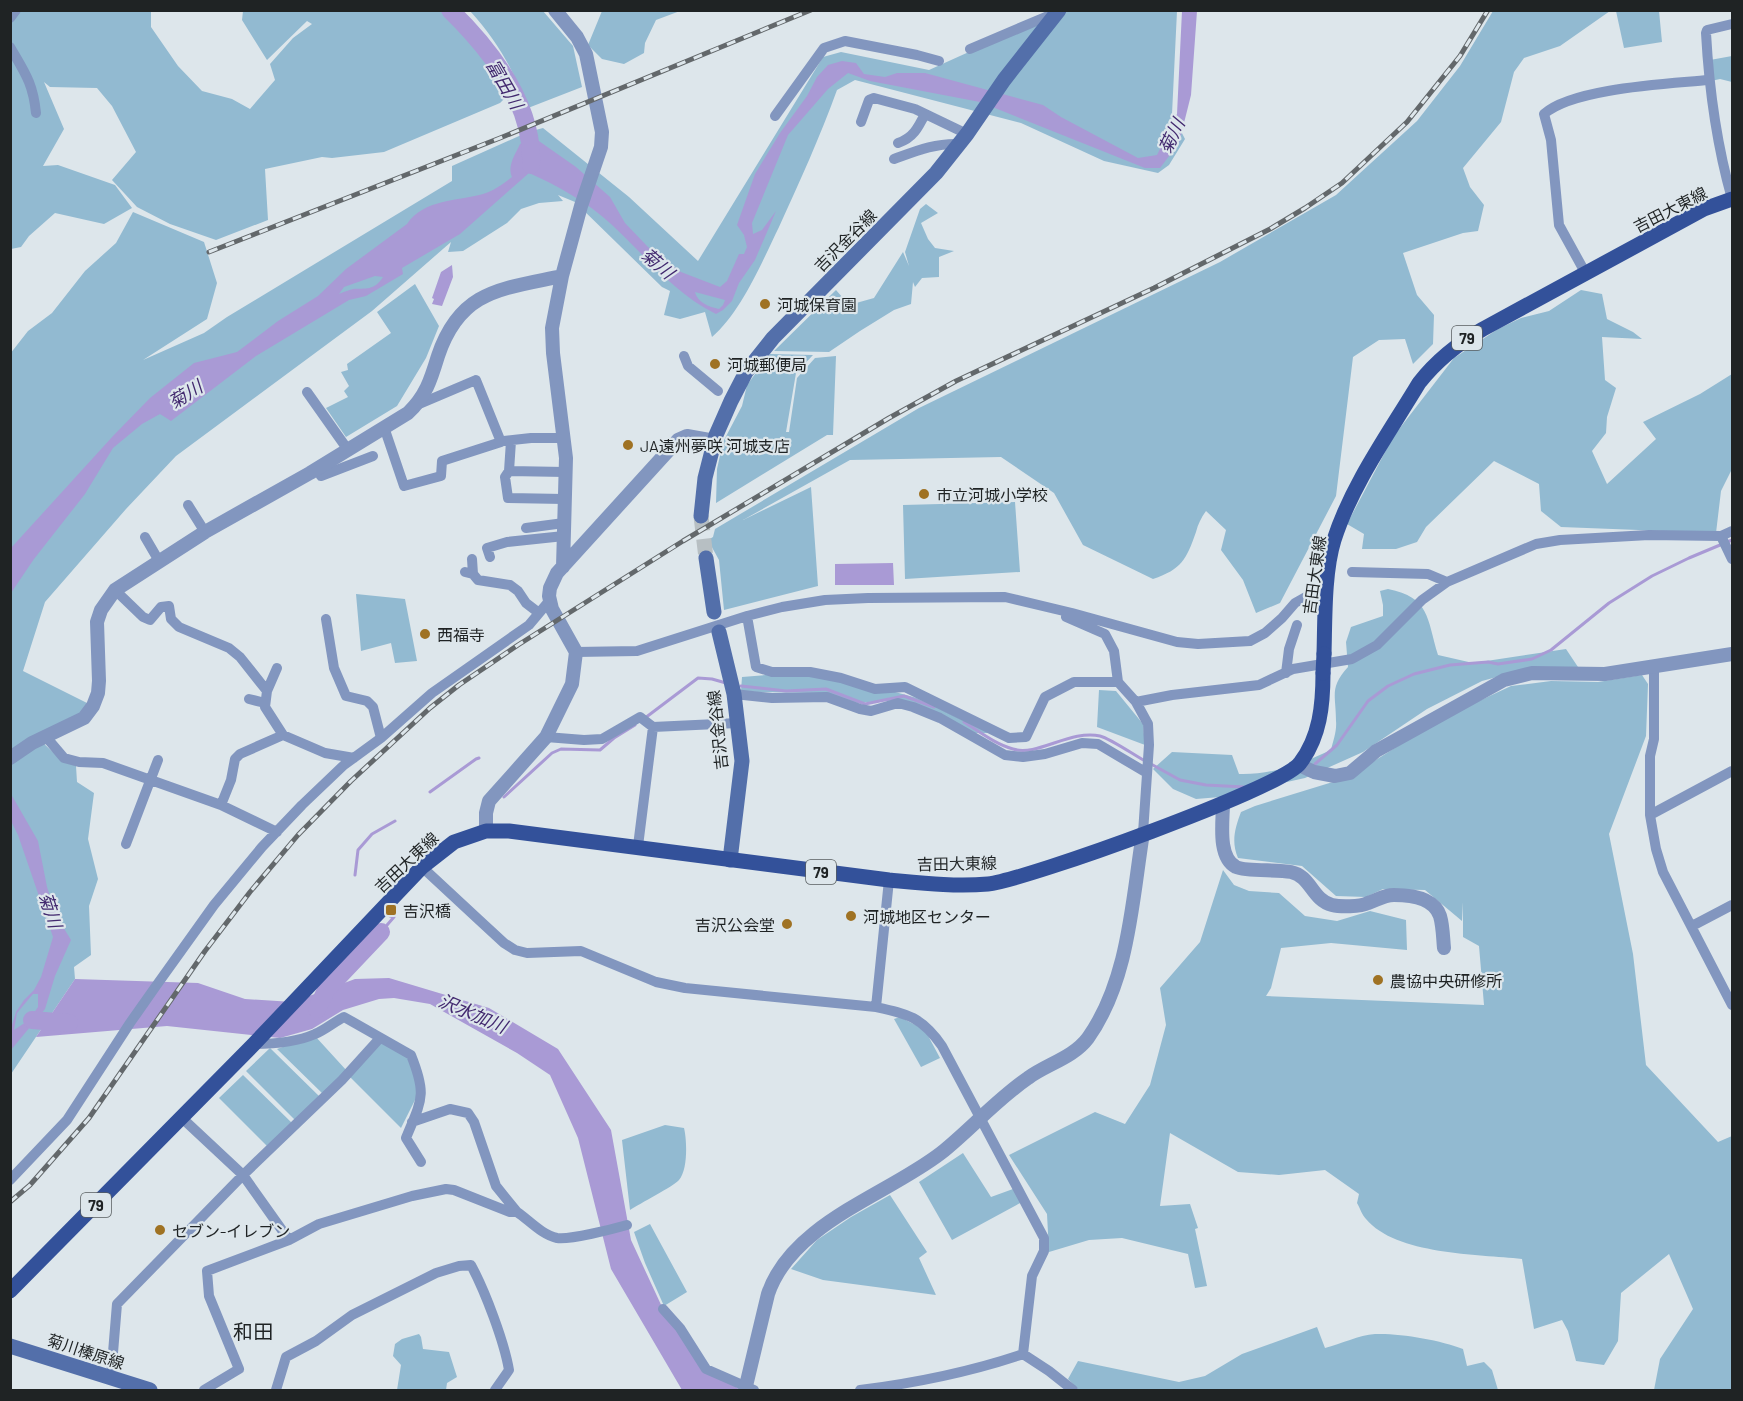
<svg xmlns="http://www.w3.org/2000/svg" width="1743" height="1401" font-family="Barlow,'Noto Sans JP',sans-serif">
<rect width="100%" height="100%" fill="#dde6eb"/>
<path fill="#92bad1" d="M11,11H151V27L178,66L202,91L232,99L250,109L275,80L270,64L293,38L312,24L307,21L267,60L242,20L243,11H447L456,17L477,45L496,63L509,94L500,103L384,152L332,158L322,157L265,169L268,220L216,240L170,224L137,207L112,180L136,152L112,106L97,88L50,87L44,82L64,129L43,166L58,165L115,185L132,208L104,224L55,213L29,236L21,247L11,249Z
M470,11H543L573,46L582,87L528,108C513,69 498,42 470,11Z
M602,11H680L656,20L645,43L644,53L624,64L602,59L588,45Z
M1058,11H1177L1172,114L1185,139L1169,165L1158,173L1104,161L1021,123L855,80L837,90C820,137 800,181 779,227C762,262 741,312 712,337L705,312L680,319L664,315L670,291L662,287L575,202L558,195L563,201L539,203L521,209L507,223L463,251L448,252L451,242L372,311L176,456L126,509L45,602L23,671L93,706L40,740L59,758L76,766L77,782L94,793L88,839L98,879L89,906L91,955L74,967L75,979L11,1074L10,354L28,331L52,313L85,271L116,243L133,212L204,242L217,283L207,319L143,360L204,333L227,317L452,181V166L528,132L543,128L629,197L698,261L823,57L841,52L929,70L1055,13Z
M1493,11H1610L1560,46L1524,58L1514,72L1501,122L1463,168L1470,187L1484,205L1478,231L1463,233L1403,253L1417,295L1434,315L1433,344L1413,364L1405,339L1379,340L1353,357L1336,496L1280,603L1256,613L1243,580L1221,550L1226,530L1206,511C1201,518 1198,524 1196,532C1186,560 1182,569 1153,579L1083,545L1054,493L1001,457L850,460L743,520L811,487L818,586L724,610L719,560L708,540L713,537L715,529L919,408L1220,262L1336,195L1417,121L1460,66Z
M1616,11H1659L1662,42L1624,48Z
M1732,56V82L1720,79L1711,81L1710,60Z
M926,204L938,213L921,223L928,239L935,248L954,251L939,257V277L922,278L915,287L913,282L911,304L894,310L860,331L829,352L774,351L836,290L849,305L874,298L903,252L909,266L905,252L920,209Z
M415,284L439,326L426,358L397,406L346,437L326,408L348,397L344,391L349,386L341,372L348,370L347,364L391,333L377,312Z
M1581,290L1602,294L1607,319L1633,332L1642,339L1602,337L1605,380L1616,388L1607,417L1606,433L1592,451L1607,484L1656,439L1643,422L1700,394L1732,374V469L1721,491L1716,533L1561,527L1541,511L1539,484L1494,461L1426,527L1417,542L1396,549H1362L1364,534L1347,524L1393,437L1454,358L1498,329L1521,318L1549,311Z
M770,354L813,355L796,373L786,432H789L797,378L815,358L836,356L833,435H827L716,503L717,469L723,442L742,406L747,385Z
M1015,502L1020,572L905,579L903,505Z
M1388,589C1430,597 1427,619 1438,655L1473,663L1566,649L1578,667L1530,668L1482,681L1427,709L1363,752L1305,778L1220,797L1196,799L1173,789L1153,769L1172,752L1232,755L1239,774C1272,775 1301,764 1331,750C1333,741 1337,731 1336,721C1336,695 1329,688 1348,667L1346,642L1351,627L1383,616V605L1380,591Z
M356,594L405,599L417,661L395,663L391,643L361,651Z
M766,675L837,677L895,692L917,698L989,733H975L901,700L852,703L821,693L757,692L741,691L742,677Z
M1642,675L1648,684L1646,736L1609,834L1633,954L1646,1065L1718,1142L1732,1136V1390H1654L1660,1359L1693,1309L1669,1254L1621,1293L1618,1341L1604,1365L1576,1361L1568,1331L1562,1320L1534,1329L1522,1259C1478,1254 1396,1255 1366,1219C1362,1215 1360,1208 1357,1203L1359,1194L1325,1170L1279,1175L1238,1172L1170,1133L1160,1206L1190,1204L1198,1228L1195,1229L1207,1286L1195,1288L1188,1254L1122,1238L1089,1240L1049,1252L1047,1214L1009,1155L1095,1112L1125,1124L1150,1085L1166,1025L1160,988L1200,942L1223,870L1234,885L1249,891L1279,893L1305,916L1337,921L1370,911L1406,920L1407,950L1331,943L1281,948L1271,988L1266,996L1484,1005L1479,946L1463,937V902L1462,921L1425,890L1383,889L1366,897L1336,896L1302,866L1238,858C1231,842 1235,828 1241,812L1255,806L1349,777L1420,732L1462,709L1511,686L1551,681L1598,682Z
M1099,690L1116,691L1143,724L1145,745L1097,727Z
M900,1017L925,1030L940,1058L921,1067L894,1019Z
M315,1036L347,1071L324,1095L277,1049Z
M380,1041L410,1057L420,1090L401,1128L348,1075Z
M270,1048L321,1098L297,1122L246,1071Z
M243,1075L294,1125L270,1149L219,1098Z
M665,1125L684,1128C687,1140 688,1170 679,1180C674,1186 639,1204 630,1210L622,1140Z
M963,1153L991,1197L1013,1189L1022,1202L952,1240L919,1182Z
M890,1195L927,1252L919,1258L936,1295L823,1280L791,1269L817,1240L851,1217Z
M650,1224L687,1292L664,1306L645,1263L634,1232Z
M1317,1327L1325,1348C1341,1344 1359,1335 1375,1334C1400,1333 1440,1340 1463,1349L1467,1366L1484,1362L1492,1370L1498,1390H1079L1068,1379L1078,1361L1179,1382L1205,1376L1242,1354Z
M419,1334L421,1337L423,1349L449,1352L457,1377L447,1383L446,1390H397L401,1365L393,1356L395,1344L402,1339Z"/>
<path fill="#a99ad5" fill-rule="evenodd" d="M1182,11H1197L1191,95L1179,143L1160,168H1145L980,102L870,81L848,73L828,89L788,135L752,223L753,234L762,230L776,211L755,260L739,283L732,301L723,310L716,314C672,292 646,256 611,224C587,202 558,186 529,173L460,234L402,268L403,274L366,296L349,300L256,356L171,421L160,414L142,424L113,448L85,494L34,559L11,593V548L113,436L150,398L194,363L237,352L278,321L318,296L346,269L407,224C424,199 458,201 483,194C494,191 503,184 512,177C507,166 515,155 520,144L536,139L576,167L610,197L625,223L648,247L681,272L720,287L727,281L739,254H744L747,247L744,235L737,225L755,174L780,133L807,96L817,77L828,65L842,61L856,63L864,74L885,77L897,73H925L1043,105L1061,117L1138,158L1157,155L1177,114ZM375,276L383,277C374,291 366,288 353,289C349,290 343,292 339,294L344,287ZM695,292L725,300L723,305L719,309C709,307 697,302 695,292Z
M452,265L453,277L442,306L432,304L434,299L432,298L441,272Z
M893,563L894,585H835V564Z
M11,794L38,841L47,887L57,917L71,940L55,976L45,1009L11,1050V1028L16,1012L24,1000L34,990L41,977L53,937L18,835L11,821ZM33,994H38V1007L29,1020L14,1030L17,1013Z
M389,978L489,1008L558,1049L611,1130L631,1240L663,1309L703,1362L740,1390H682L611,1269L578,1138L550,1075L517,1053L430,1004L394,998L379,999L343,1010L312,1029L280,1038L167,1026L36,1037L75,979L198,983L245,999L293,1002L355,979Z"/>
<g fill="none" stroke-linecap="round" stroke-linejoin="round">
<path stroke="#a99ad5" stroke-width="3" d="M741,686L786,691L826,689L865,704L904,696L934,707
M645,718L698,678L712,679L726,683
M964,722C980,732 995,744 1013,749C1037,757 1071,729 1100,736C1111,739 1134,755 1145,761
M1151,764L1180,780L1206,785L1244,787
M1315,764L1337,745L1368,701L1388,686L1414,674L1450,665L1488,662L1498,664L1532,659L1551,650L1609,603L1652,576L1689,558L1732,540
M430,792L476,759L479,758
M504,797L552,753L561,749L600,750L614,738L635,725
M355,875L358,850L372,834L395,821
M381,932L394,917L390,916"/>
<path stroke="#a99ad5" stroke-width="18" d="M450,10C491,50 534,105 531,165
M317,1009L326,990L381,932
M32,1020L69,1023"/>
<path stroke="#b7bfc3" stroke-width="15" stroke-dasharray="15 8" stroke-linecap="butt" d="M701,516L706,558"/>
<path stroke="#8296bf" stroke-width="10" d="M10,18L16,10
M10,47C25,73 33,83 36,113
M970,49L1055,13
M775,116L824,48L845,41L917,55L939,61
M861,122L869,100L874,98L915,109L967,134
M898,143C913,138 918,128 925,114
M894,159C916,151 935,143 959,144
M1732,199C1717,146 1709,88 1706,33L1707,30L1732,24
M1586,274L1559,225L1551,140L1544,114C1573,88 1668,84 1708,80
M684,356L688,366L718,391
M307,392L348,450
M384,427L404,486L441,476L442,461L501,442L476,380L417,405
M504,441L531,438H564
M511,441L509,471L565,472
M317,469L321,476L373,456
M509,471L505,477L508,498L564,499
M188,505L205,532
M526,528L564,523
M1721,536L1732,559
M145,537L159,561
M490,557L487,548L507,542L564,536
M472,559L473,574
M465,572L473,574L478,580L510,585L518,591L526,603L539,613
M1352,572L1428,574L1447,582L1536,544L1560,540L1649,535L1721,536L1732,531
M115,590L143,617L150,620L161,607L169,606L171,619L179,627L229,648L240,657L267,691L265,707L283,735
M747,616L756,667L772,672H810L841,678L875,689L905,687L1009,738L1026,737L1045,697L1074,682H1118
M1066,617L1105,634L1114,651L1118,682L1136,702L1148,724L1149,745L1143,833
M326,619L334,668L346,696L367,701L373,707L381,738
M576,652L637,651L747,616L782,607L825,600L868,598L1005,597L1072,613L1177,642L1198,644L1250,641L1265,633L1282,618L1295,603L1311,594L1326,595
M1654,666V739L1650,756V815L1656,849L1663,872L1732,1005
M1286,673L1289,649L1297,625
M267,691L277,668
M734,694L772,698L827,697L860,709L871,711L898,703L913,707L940,718L1005,755L1023,757L1045,754L1082,743L1098,744L1147,773
M249,699L265,703
M1136,702L1172,695L1259,685L1293,669L1352,659L1377,645L1422,600L1447,582
M546,737L584,740L602,739L640,717L653,727L738,723
M47,738L64,758L79,762L103,763L221,805L277,832
M221,805L231,780L235,759L240,754L283,735L325,753L354,758
M1650,815L1732,771
M126,844L158,760
M638,846L653,727
M422,867L478,919L504,943L515,950L527,953L581,951L656,982L685,988L876,1007C908,1014 922,1017 942,1046L1044,1238V1251L1032,1276L1023,1354
M1692,926L1732,905
M876,1007L889,880
M254,1044C273,1044 297,1042 315,1034C325,1030 334,1022 344,1017L411,1055C427,1095 422,1099 406,1138L421,1162
M182,1118L243,1175L289,1240
M412,1122L450,1109L468,1113L474,1122L496,1186L517,1212
M10,1180L67,1120L130,1023L156,986L214,905L262,847L302,805L344,765L381,738L432,693L529,625L550,600
M663,1309L680,1328L706,1369L754,1390
M111,1377L117,1304L243,1175L342,1080L380,1038
M204,1390L239,1369L209,1296L207,1271L289,1240L319,1224L412,1196L446,1189L454,1190L510,1212H517C529,1220 542,1235 557,1238C570,1240 613,1229 627,1225
M276,1390L286,1357L316,1341L352,1315L436,1273L459,1266L471,1265C485,1291 504,1341 509,1370L495,1390
M860,1390C915,1383 970,1372 1023,1354L1049,1371L1073,1390"/>
<path stroke="#8296bf" stroke-width="14" d="M555,10L577,37L586,54L602,132L601,147L581,206L562,276L552,328L553,353L566,458L563,567
M10,758L32,743L84,718L93,706L98,693L99,681L97,622L101,610L115,590L205,532L310,473L408,413C426,396 431,379 438,356C460,290 501,289 562,276
M1299,765L1314,772L1335,776L1350,773L1376,751L1504,680L1532,673L1605,674L1732,654
M1223,803C1223,821 1217,857 1236,867C1247,872 1277,869 1291,872C1311,876 1312,900 1332,905C1340,907 1360,907 1368,903C1377,900 1384,895 1394,895C1411,895 1434,898 1440,916C1443,926 1443,938 1444,948
M486,831V813L489,801L546,737L572,684L576,652L552,609L549,596L550,588L557,573L678,440L687,436L715,441
M745,1390L768,1294C792,1223 887,1195 941,1153C971,1129 996,1100 1028,1078C1047,1064 1073,1058 1088,1038C1129,980 1132,901 1143,833"/>
<path stroke="#536faa" stroke-width="15" d="M701,516L705,478L716,435L731,401L746,372L773,338L936,173L967,134L1004,80L1059,10
M706,558L714,612
M719,632L734,694L742,761L730,860
M10,1346L150,1390"/>
<path stroke="#33519a" stroke-width="15" d="M1324,654C1325,619 1324,572 1334,540C1352,484 1389,433 1419,383C1437,360 1457,344 1483,329L1704,209L1732,199
M10,1291L254,1044L422,867L454,842L486,831H509L889,880C921,883 955,887 988,884C1026,880 1282,788 1300,763C1320,737 1323,705 1323,673"/>
<g stroke="#63686b" stroke-width="5">
<path id="rail" d="M209,252L500,138L811,10
M10,1202L30,1185L89,1118L205,951L250,892L298,835L351,781L430,708L459,685L518,645L683,541L889,418L956,381L1154,288L1270,229L1305,208L1342,183L1407,122L1460,56L1488,10"/>
</g>
<use href="#rail" stroke="#dde6eb" stroke-width="3" stroke-dasharray="9" stroke-linecap="butt"/>
<path stroke="#33519a" stroke-width="15" d="M1323,673L1324,654"/>
</g>
<g fill="#9f7223" stroke="#dde6eb" stroke-width="2">
<circle cx="765" cy="304" r="6"/>
<circle cx="715" cy="364" r="6"/>
<circle cx="628" cy="445" r="6"/>
<circle cx="924" cy="494" r="6"/>
<circle cx="425" cy="634" r="6"/>
<rect x="385" y="904" width="12" height="12" rx="3"/>
<circle cx="851" cy="916" r="6"/>
<circle cx="787" cy="924" r="6"/>
<circle cx="1378" cy="980" r="6"/>
<circle cx="160" cy="1230" r="6"/>
</g>
<g text-anchor="middle" dominant-baseline="central" stroke-width="4.5" stroke-linejoin="round" paint-order="stroke">
<g fill="#dde6eb" stroke="#585e60" stroke-width="1.5">
<rect x="1452" y="326" width="30" height="24" rx="4.5"/>
<rect x="806" y="860" width="30" height="24" rx="4.5"/>
<rect x="81" y="1193" width="30" height="24" rx="4.5"/>
</g>
<g font-size="15" font-weight="bold" fill="#1f2324">
<text x="1467" y="338">79</text>
<text x="821" y="872">79</text>
<text x="96" y="1205">79</text>
</g>
<g font-size="16" fill="#1f2324" stroke="#dde6eb">
<text transform="translate(1670 209) rotate(-27)">吉田大東線</text>
<text transform="translate(845 240) rotate(-45)">吉沢金谷線</text>
<text transform="translate(1314 575) rotate(-82)">吉田大東線</text>
<text transform="translate(717 730) rotate(-96)">吉沢金谷線</text>
<text transform="translate(406 862) rotate(-43)">吉田大東線</text>
<text transform="translate(957 863) rotate(-1)">吉田大東線</text>
<text transform="translate(86 1351) rotate(18)">菊川榛原線</text>
</g>
<g font-size="16" fill="#1f2324" stroke="#dde6eb" text-anchor="start">
<text x="777" y="304">河城保育園</text>
<text x="727" y="364">河城郵便局</text>
<text x="640" y="445">JA遠州夢咲 河城支店</text>
<text x="936" y="494">市立河城小学校</text>
<text x="437" y="634">西福寺</text>
<text x="403" y="910">吉沢橋</text>
<text x="863" y="916">河城地区センター</text>
<text x="775" y="924" text-anchor="end">吉沢公会堂</text>
<text x="1390" y="980">農協中央研修所</text>
<text x="172" y="1230">セブン-イレブン</text>
</g>
<g font-size="18" font-style="italic" fill="#42296f" stroke="#dde6eb">
<text transform="translate(505 84) rotate(60)">富田川</text>
<text transform="translate(1171 136) rotate(-64)">菊川</text>
<text transform="translate(658 263) rotate(41)">菊川</text>
<text transform="translate(185 394) rotate(-32)">菊川</text>
<text transform="translate(51 910) rotate(72)">菊川</text>
<text transform="translate(473 1013) rotate(23)">沢水加川</text>
</g>
<g font-size="20" fill="#1f2324" stroke="#dde6eb">
<text x="253" y="1331">和田</text>
</g>
</g>
<rect width="1743" height="1401" fill="none" stroke="#1f2324" stroke-width="24"/>
</svg>
